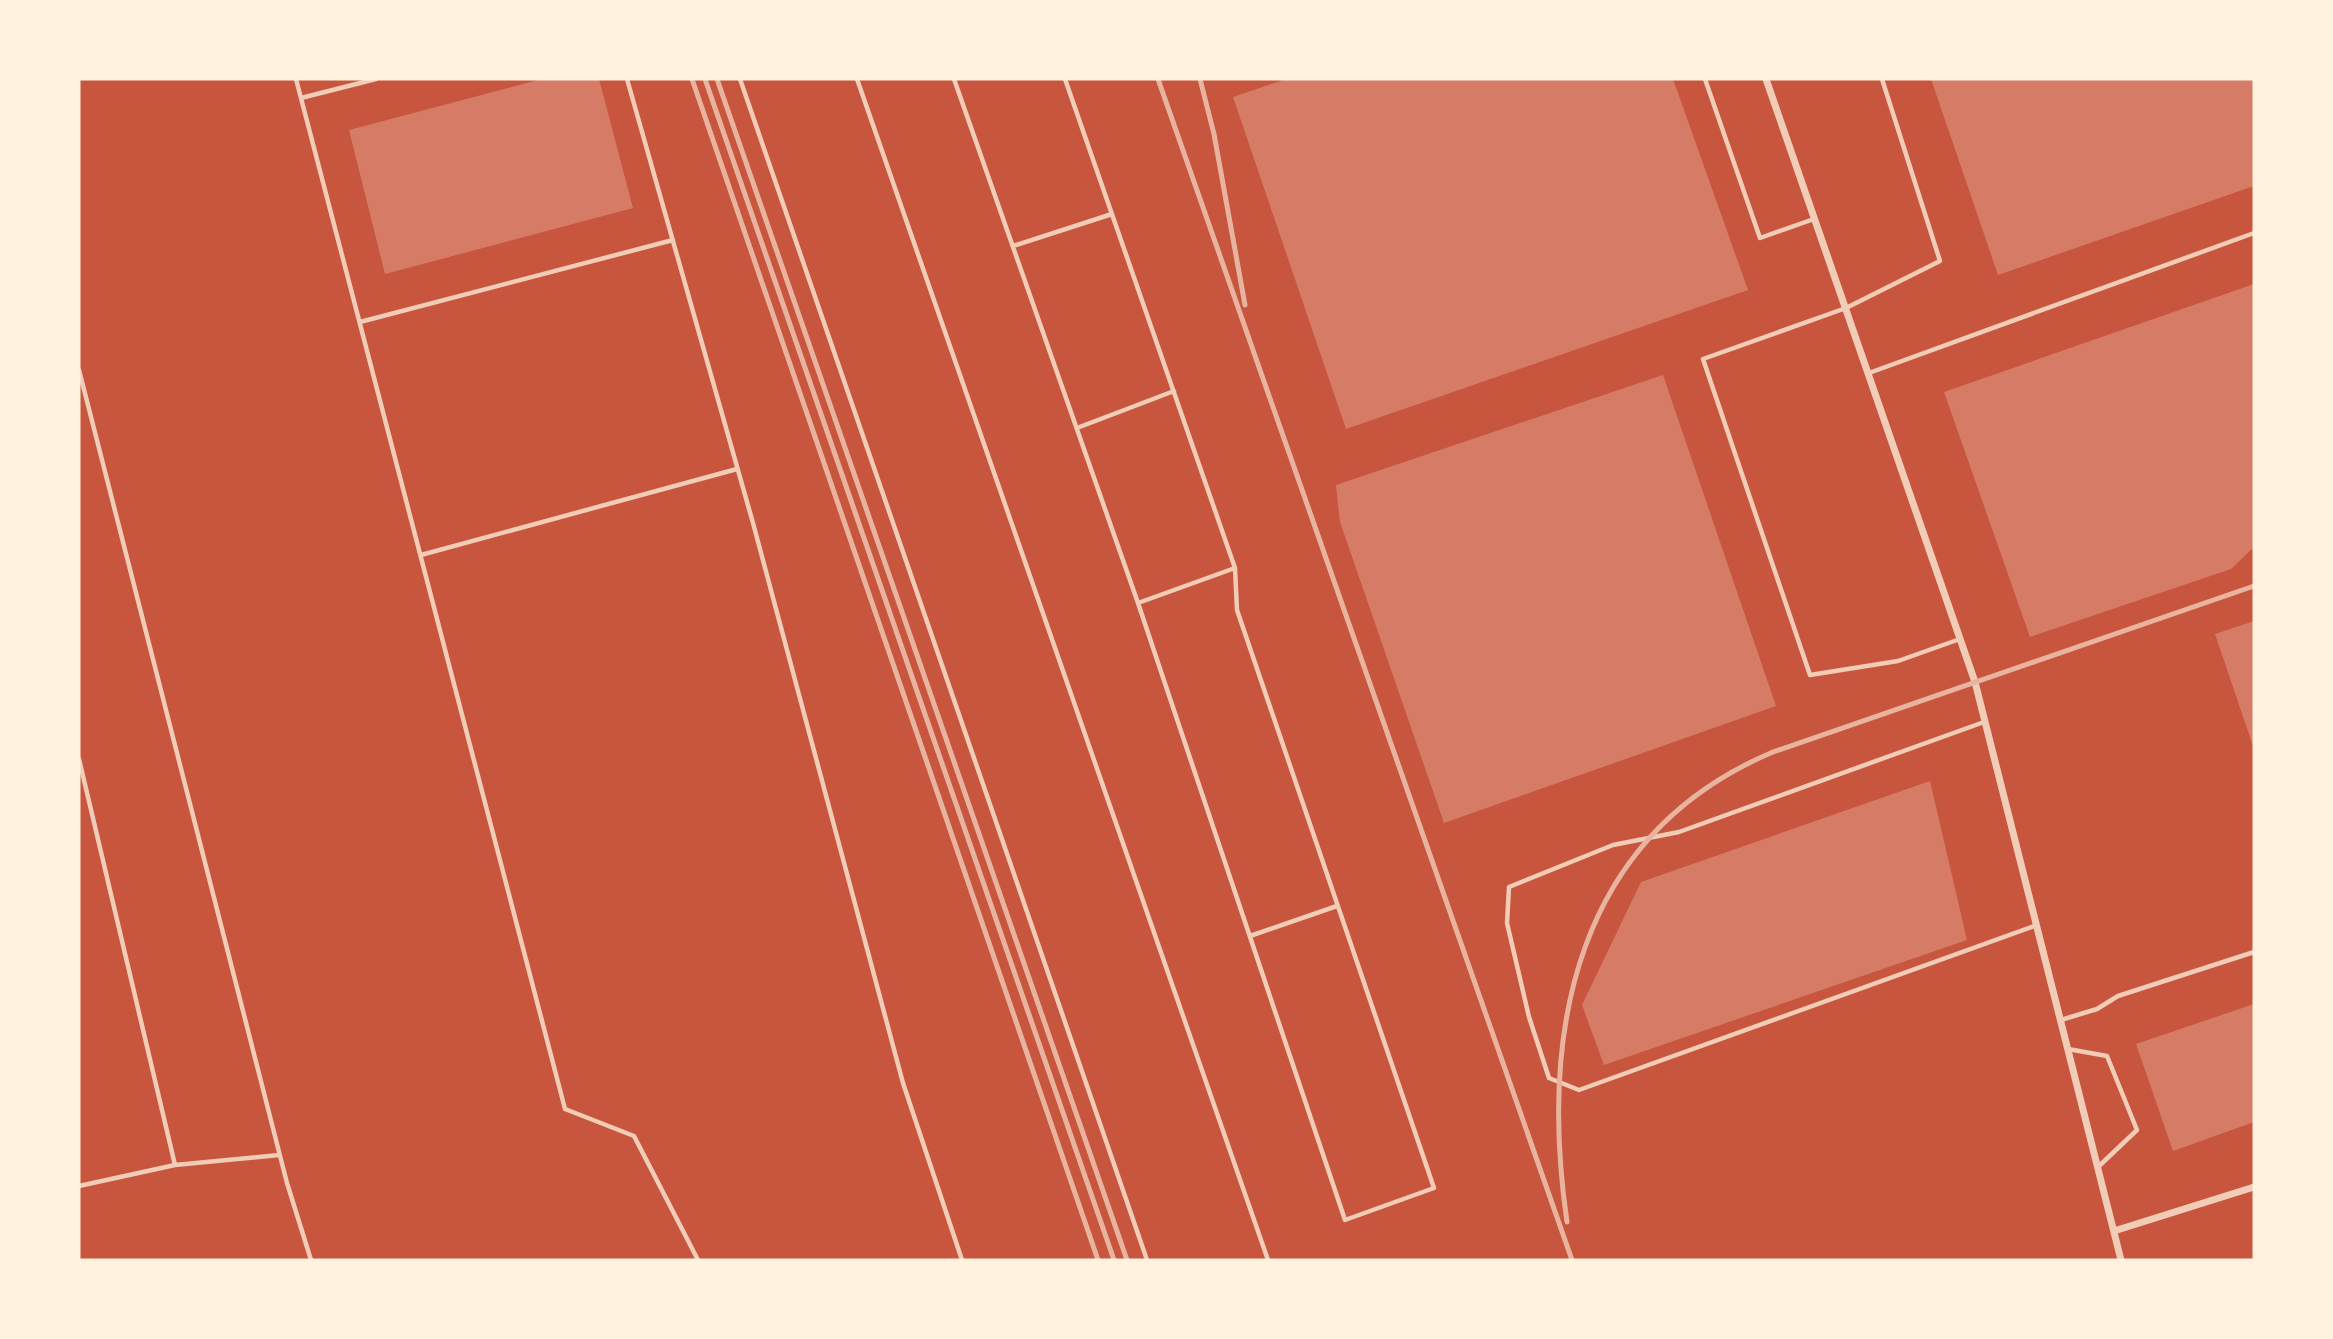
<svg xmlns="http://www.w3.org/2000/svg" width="2333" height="1339" font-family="'Titillium Web',sans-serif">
<rect width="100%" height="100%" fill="#c8553d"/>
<path fill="#d67c66" d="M542,79H599L633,208L385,274L349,130Z
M1286,79H1673L1748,290L1346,429L1233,97Z
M1931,79H2254V186L1998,275Z
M2254,284V547L2231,569L2030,637L1944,392Z
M1663,375L1776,706L1444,823L1340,522L1336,485Z
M2254,621V749L2215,634Z
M1930,781L1967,940L1604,1065L1582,1005L1641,882Z
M2254,1004V1122L2173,1151L2136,1044Z"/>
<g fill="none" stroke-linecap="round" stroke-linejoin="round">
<path stroke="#f1ccb7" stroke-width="4.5" d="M296,79L565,1109L634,1136L698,1260
M627,79L753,523L903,1083L962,1260
M740,79L1147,1260
M857,79L1268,1260
M954,79L1138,603
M1065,79L1235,568L1237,610L1434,1188L1345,1220L1138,603L1235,568
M1705,79L1760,238L1814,219
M1882,79L1940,261L1846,308L1703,359L1810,675L1898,661L1960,639
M301,98L376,79
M1013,246L1112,214
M360,322L673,240
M79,370L287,1183L311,1260
M1869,373L2254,233
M1077,428L1174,391
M421,555L737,469
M1984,722L1679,832L1613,845L1509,887L1507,923L1529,1017L1549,1078L1579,1090L2037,925
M79,759L175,1165L279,1155
M1250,936L1337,906
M2061,1020L2097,1009L2118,996L2254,952
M2068,1049L2107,1056L2137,1130L2098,1167
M79,1186L175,1165"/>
<path stroke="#f1ccb7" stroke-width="7" d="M1766,79L1975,682L2121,1260
M2114,1231L2254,1187"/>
<path stroke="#e9b49f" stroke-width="5" d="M692,79L1098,1260
M705,79L1114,1260
M717,79L1127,1260
M1158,79L1572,1260
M1200,79L1214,134L1245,305
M1567,1222C1539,1029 1576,835 1773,752L2254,586"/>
</g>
<rect width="2333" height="1339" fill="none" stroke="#fff3e0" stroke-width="161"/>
</svg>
